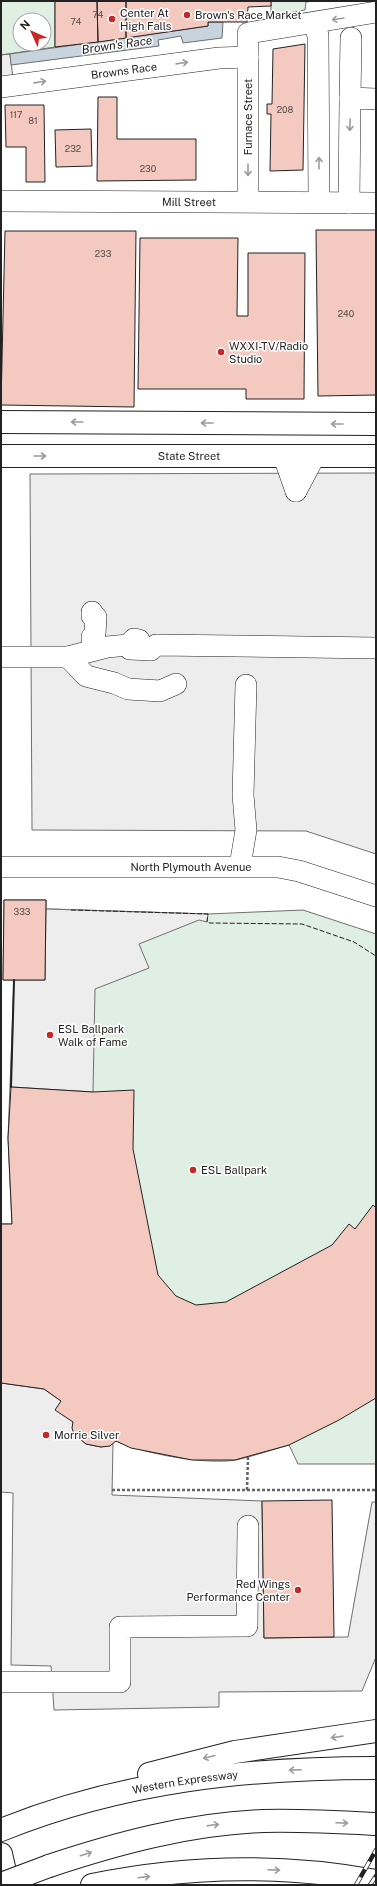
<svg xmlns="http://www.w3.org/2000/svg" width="377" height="1886" font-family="'Public Sans',sans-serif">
<rect width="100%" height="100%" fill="#fff"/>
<path fill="#e0efe3" stroke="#6f6f6f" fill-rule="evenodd" d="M1,1H55V47L1,55ZM20,20H44V44H20Z
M271,1H314L306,2L305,10L271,16Z
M4,900H46V909H53L208,914L303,910L376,934V1464H298L289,1445C271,1450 254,1456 236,1460C206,1465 144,1454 116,1441C110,1446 104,1447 96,1446C65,1442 74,1415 60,1400C44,1386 21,1386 1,1383V1224H12L8,1138L14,980H3Z"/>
<path fill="#ededed" stroke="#6f6f6f" d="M10,54L14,86L1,87V55Z
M376,473V854L306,831L32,830L30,474Z
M46,909L208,914L207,922L199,920L139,944L149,968L95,989L93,1092L11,1087L14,980H45Z
M1,1383L44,1389L61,1401L73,1422L74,1434L86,1444L101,1447L113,1444L112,1495L262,1501L264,1638L348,1637L372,1502H376V1657L362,1691L219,1692V1707L54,1710L51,1666L11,1665L13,1493L1,1492Z"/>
<path fill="#c7d3dd" stroke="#6f6f6f" d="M208,22H223L222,38L183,43L181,36L158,40L159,46L11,65L10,54L208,26Z"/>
<path fill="#f3c9c0" stroke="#222" d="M55,1H97L98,42L55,47Z
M97,1H126V38L98,42Z
M126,1H271V6L248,7L247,22H208V26L126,38Z
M305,44L303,170L270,171L271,114H267V104H272L273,49Z
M98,97H117V139H196V180L97,181Z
M5,105H44L45,182H26V147H6Z
M91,129L92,166L56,167L55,130Z
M316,230H376V395L318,396Z
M5,231H136L134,407L1,405Z
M140,238H238L237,316H248V253H305L304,399H246V389H138Z
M4,900H46L45,980H3Z
M11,1087L93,1092L134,1090L133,1149L158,1275L176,1296L196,1305L226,1302L332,1245L349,1224L355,1229L373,1205L376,1208V1398L339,1420L289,1445L235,1460H192L131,1448L116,1441L110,1446L101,1447L86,1444L74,1434L72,1428L73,1422L55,1410L61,1401L44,1389L1,1383V1224H12L8,1138Z
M332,1500L334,1637L264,1638L262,1501Z"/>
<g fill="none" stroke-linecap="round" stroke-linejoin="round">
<g stroke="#222" stroke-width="22">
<g id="minor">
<path d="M313,23L318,35L319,202"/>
<path id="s1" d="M1,87L219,58L248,57"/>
<path d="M350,98L351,38"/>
<path id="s2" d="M1,201L376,203"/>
<path d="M248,201V33L376,12"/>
<path d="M349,203L350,98L376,99"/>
<path d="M284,457L296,491"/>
<path d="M296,491L314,457"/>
<path d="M92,612V616L96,617L95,634L92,637L93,650"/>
<path d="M128,645L130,649L151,650L156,645L376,648"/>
<path d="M1,657H68L107,647L128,645L134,639L139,640"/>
<path d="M68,657L86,676L114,683L128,689L160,691L176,684"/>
<path d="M240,866L246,830L243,795L246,685"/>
<path id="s3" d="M1,867H278L299,871L376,896"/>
<path d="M1,1682H120V1627L247,1626L248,1526"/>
</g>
</g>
<g stroke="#222" stroke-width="24">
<g id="major">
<path d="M1,422L376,424"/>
<path id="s4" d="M1,456H376"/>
<path d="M1,1854L8,1885"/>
</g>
</g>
<g stroke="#222" stroke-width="24">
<g id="highway">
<path d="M149,1774L235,1752L376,1731"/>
<path id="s5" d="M1,1830C122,1781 246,1768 376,1768"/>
<path d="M49,1866C118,1843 189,1824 263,1821C301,1820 338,1822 376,1824"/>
<path d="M92,1885C185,1866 283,1864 376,1881"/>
</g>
</g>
<path stroke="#646464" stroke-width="2.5" stroke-dasharray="3 2" stroke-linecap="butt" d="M112,1490H376
M247,1490L248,1457"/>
<use href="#minor" stroke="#fff" stroke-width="21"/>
<use href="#major" stroke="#fff" stroke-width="22"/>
<use href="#highway" stroke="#fff" stroke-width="22"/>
<g stroke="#222" stroke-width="4.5">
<path id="rail" d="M356,1885L376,1850
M370,1885L376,1876"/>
</g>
<use href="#rail" stroke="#fff" stroke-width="3" stroke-dasharray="9" stroke-linecap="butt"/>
<g stroke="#222" stroke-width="24" stroke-linecap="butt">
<path id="highway-bridge" d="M1,1884L49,1866"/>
</g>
<use href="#highway-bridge" stroke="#fff" stroke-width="22"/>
<path stroke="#222" stroke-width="1" stroke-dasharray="5 2" stroke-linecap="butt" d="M71,910L208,914L207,922L210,923L302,924L354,942L376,956"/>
<path stroke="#222" stroke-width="2" d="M11,1087L14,980"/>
</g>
<defs><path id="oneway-shaft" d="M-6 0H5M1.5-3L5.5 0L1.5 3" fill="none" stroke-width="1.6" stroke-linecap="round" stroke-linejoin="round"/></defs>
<g stroke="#9c9c9c">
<use href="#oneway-shaft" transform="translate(338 19) rotate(171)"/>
<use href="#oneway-shaft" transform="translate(182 63) rotate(-8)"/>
<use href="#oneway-shaft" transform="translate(40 82) rotate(-8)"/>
<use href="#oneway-shaft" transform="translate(350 125) rotate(91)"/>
<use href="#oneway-shaft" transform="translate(319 163) rotate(-90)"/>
<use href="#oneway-shaft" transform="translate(248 170) rotate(90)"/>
<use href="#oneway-shaft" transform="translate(77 422) rotate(-180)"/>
<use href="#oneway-shaft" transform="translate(207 423) rotate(-180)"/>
<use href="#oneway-shaft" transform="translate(337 424) rotate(-180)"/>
<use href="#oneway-shaft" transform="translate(40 456)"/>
<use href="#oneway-shaft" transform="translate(337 1737) rotate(172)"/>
<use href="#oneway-shaft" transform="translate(209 1757) rotate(166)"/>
<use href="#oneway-shaft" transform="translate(295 1770) rotate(178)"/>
<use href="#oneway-shaft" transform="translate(342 1823) rotate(2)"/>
<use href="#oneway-shaft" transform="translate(213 1825) rotate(-7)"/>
<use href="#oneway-shaft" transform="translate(86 1854) rotate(-18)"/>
<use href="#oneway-shaft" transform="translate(274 1870) rotate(2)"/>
<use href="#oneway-shaft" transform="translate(144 1877) rotate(-7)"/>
</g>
<g fill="#c62828" stroke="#fff" stroke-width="1.5">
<circle cx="187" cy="15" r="4"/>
<circle cx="112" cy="19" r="4"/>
<circle cx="221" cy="352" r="4"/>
<circle cx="50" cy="1035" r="4"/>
<circle cx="193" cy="1170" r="4"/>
<circle cx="46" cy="1435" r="4"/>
<circle cx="298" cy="1590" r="4"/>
</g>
<g text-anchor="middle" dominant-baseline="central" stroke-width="3" stroke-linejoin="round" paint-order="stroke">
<g font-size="9" fill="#564c4a">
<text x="98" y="14">74</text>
<text x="76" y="21">74</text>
<text x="285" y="109">208</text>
<text x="16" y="114">117</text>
<text x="33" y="120">81</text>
<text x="73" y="148">232</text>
<text x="148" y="168">230</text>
<text x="103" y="253">233</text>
<text x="346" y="313">240</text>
<text x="22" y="911">333</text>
</g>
<g font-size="11" fill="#222" stroke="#fff" text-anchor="start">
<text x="120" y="13">Center At<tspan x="120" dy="13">High Falls</tspan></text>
<text x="195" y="15">Brown's Race Market</text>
<text x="229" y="346">WXXI-TV/Radio<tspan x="229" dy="13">Studio</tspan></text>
<text x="58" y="1029">ESL Ballpark<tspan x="58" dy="13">Walk of Fame</tspan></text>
<text x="201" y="1170">ESL Ballpark</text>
<text x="54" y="1435">Morrie Silver</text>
<text x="290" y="1584" text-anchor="end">Red Wings<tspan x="290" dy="13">Performance Center</tspan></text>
</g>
<g font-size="11" fill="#222" stroke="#fff">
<text stroke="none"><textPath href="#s1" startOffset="124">Browns Race</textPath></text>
<text transform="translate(248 117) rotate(-90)">Furnace Street</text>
<text stroke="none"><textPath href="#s2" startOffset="188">Mill Street</textPath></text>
<text stroke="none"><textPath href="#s4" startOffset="188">State Street</textPath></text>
<text stroke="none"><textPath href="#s3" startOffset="190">North Plymouth Avenue</textPath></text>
<text stroke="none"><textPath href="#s5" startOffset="191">Western Expressway</textPath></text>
</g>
<g font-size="12" font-style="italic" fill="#222" stroke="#fff">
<text transform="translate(117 45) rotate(-8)">Brown's Race</text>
</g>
</g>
<rect width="377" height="1886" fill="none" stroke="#222222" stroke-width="4"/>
<g transform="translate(32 32) rotate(315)"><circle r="19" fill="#ffffff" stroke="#a7a7a7"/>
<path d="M0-3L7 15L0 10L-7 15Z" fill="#c62828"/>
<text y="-6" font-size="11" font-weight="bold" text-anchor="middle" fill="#222222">N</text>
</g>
</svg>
